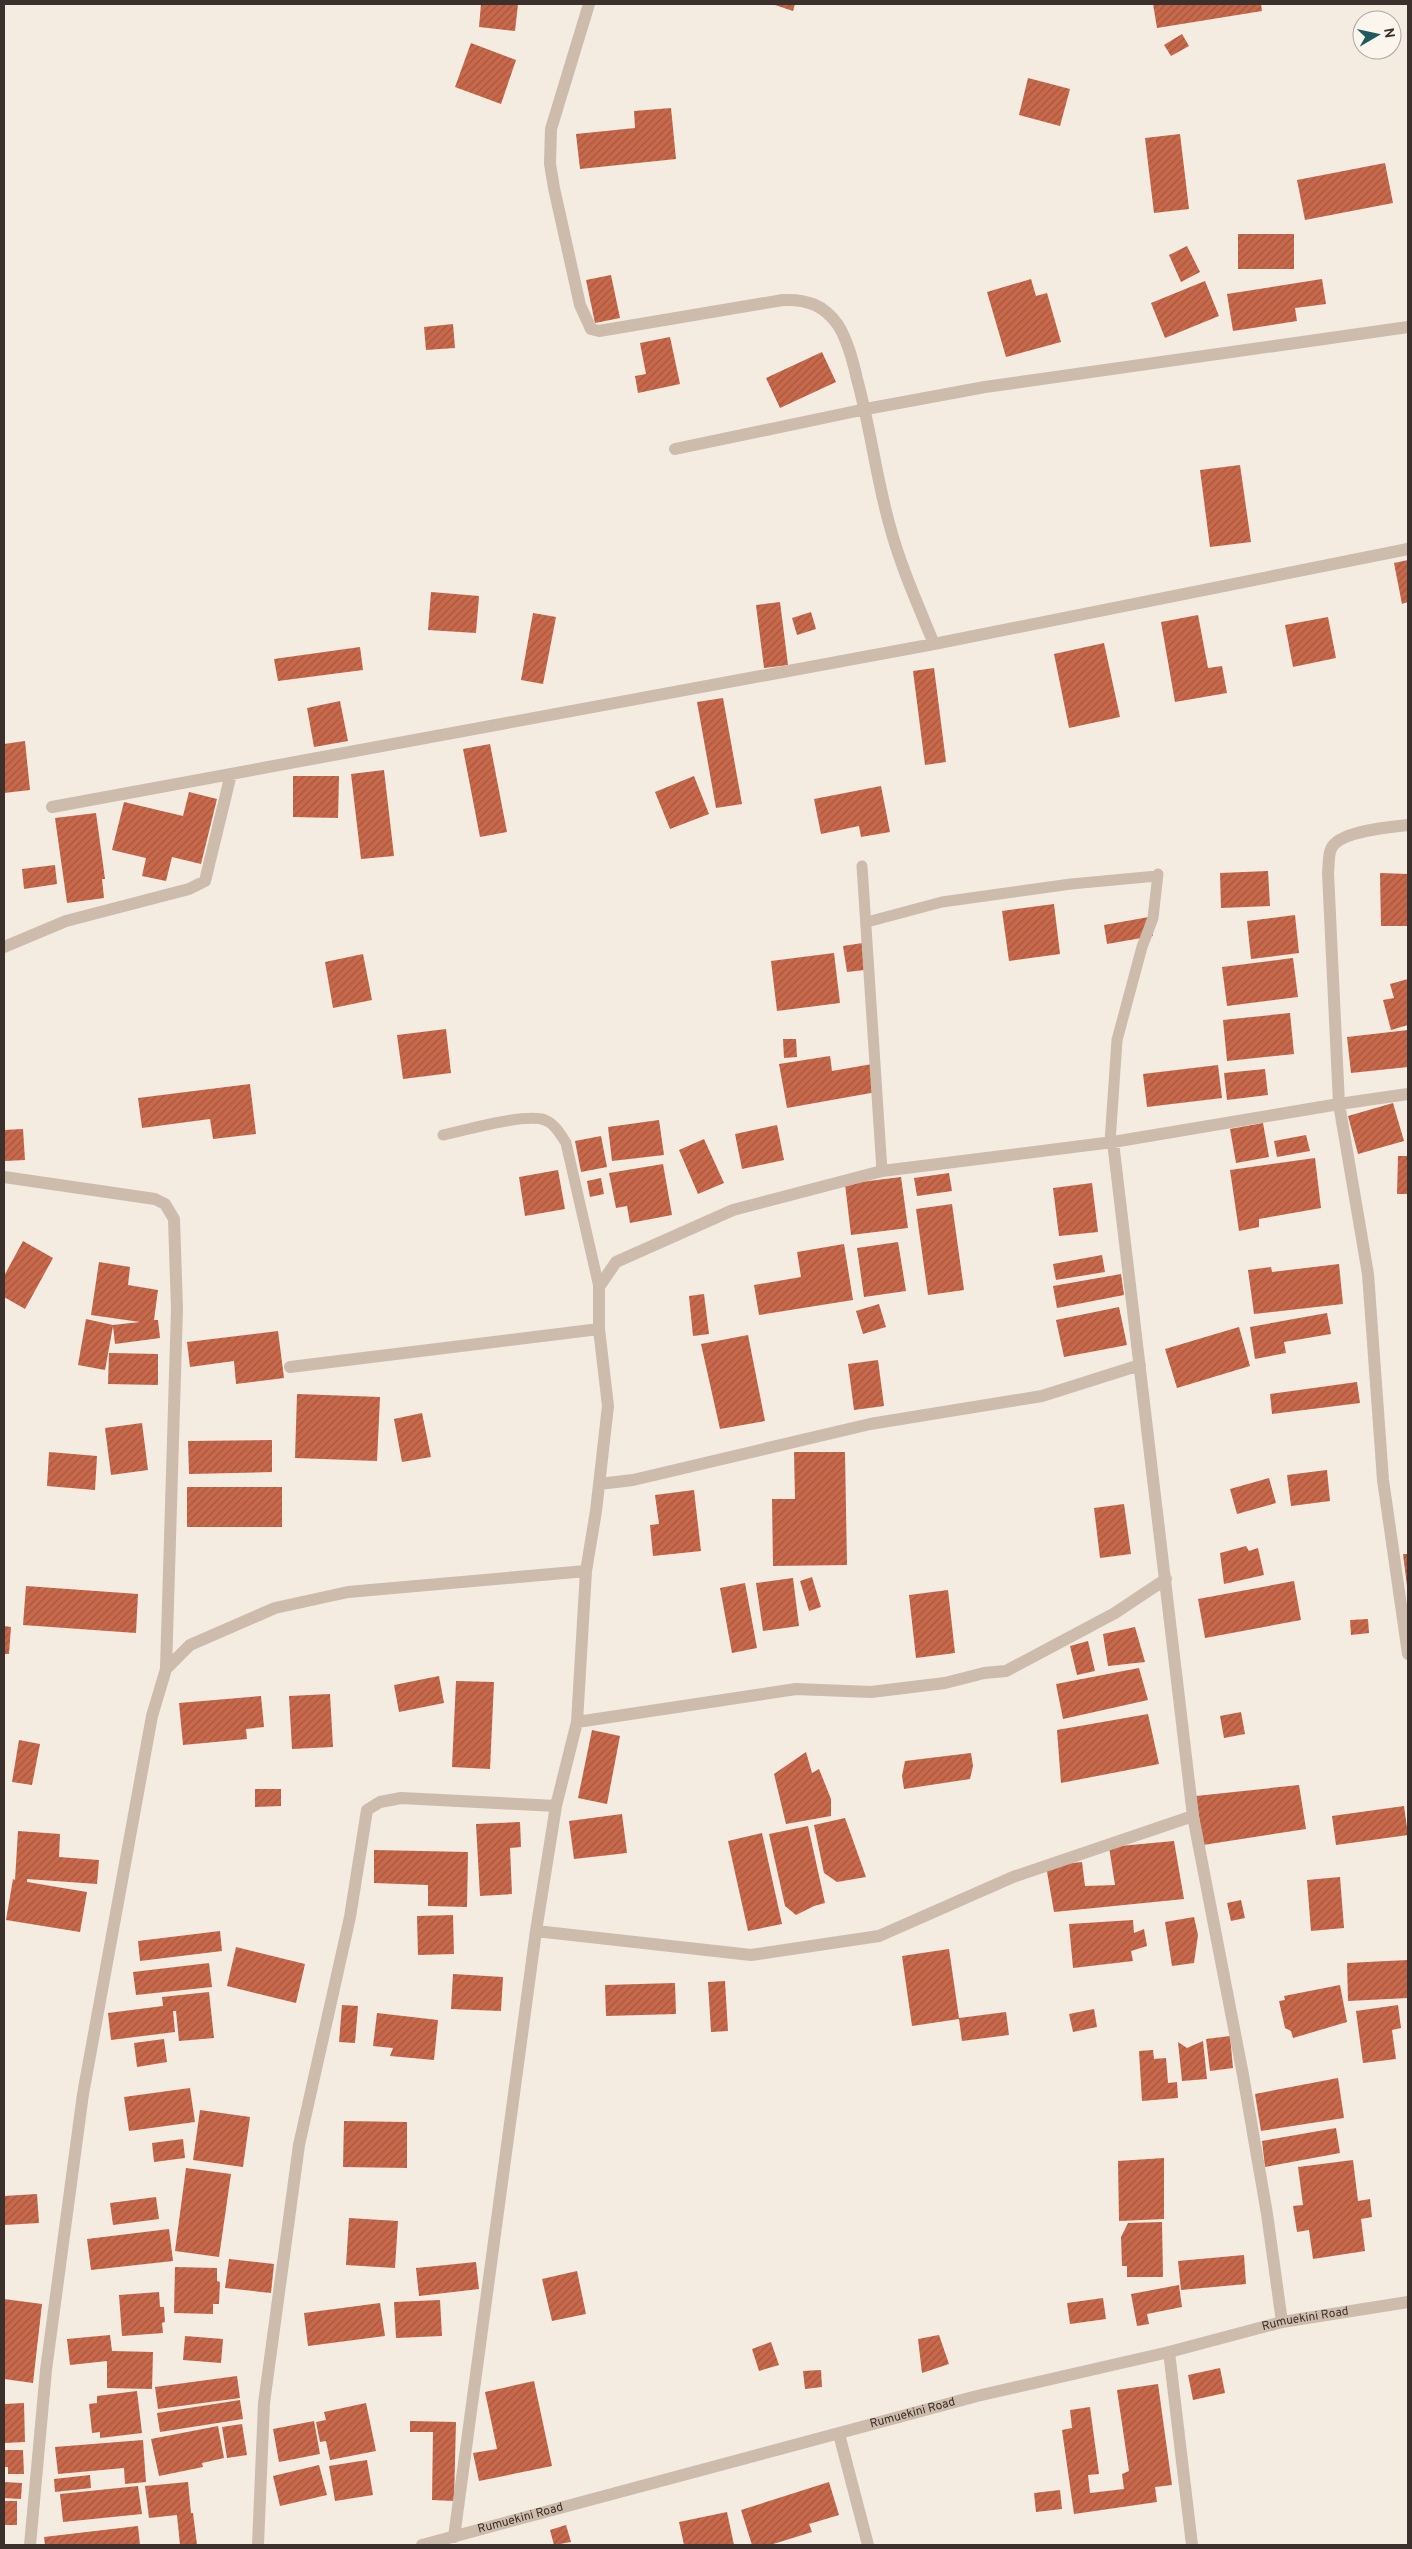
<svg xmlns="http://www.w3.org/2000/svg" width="1412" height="2549" font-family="Overpass,sans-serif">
<defs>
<pattern id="building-hatch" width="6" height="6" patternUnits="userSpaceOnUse" patternTransform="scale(1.25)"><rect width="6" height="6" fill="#c8694b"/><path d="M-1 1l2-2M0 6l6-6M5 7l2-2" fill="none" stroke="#a4573f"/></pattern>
</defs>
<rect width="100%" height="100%" fill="#f4ebe1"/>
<path fill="url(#building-hatch)" d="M481,4H518L515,31L479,27Z
M772,4H795L793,11Z
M1153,4H1261L1262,11L1157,28Z
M1182,34L1189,46L1171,56L1164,45Z
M471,43L516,60L501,104L455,87Z
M1028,78L1070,89L1060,126L1019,115Z
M671,108L676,159L580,169L576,134L635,128L634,111Z
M1180,134L1189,209L1154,213L1145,138Z
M1385,163L1393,203L1305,220L1297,180Z
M1238,234H1294V269H1238Z
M1187,246L1200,272L1181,282L1169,255Z
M611,275L620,318L595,323L586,280Z
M1031,279L1036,296L1047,293L1061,342L1006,357L987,292Z
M1322,279L1326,304L1295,308L1297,321L1233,331L1227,294Z
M1205,281L1219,316L1165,338L1151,303Z
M453,324L455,348L426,350L424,327Z
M670,337L680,384L638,393L635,376L646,374L640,343Z
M822,352L836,382L780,408L766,378Z
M1240,465L1251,542L1210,547L1200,470Z
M1408,560V602L1402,604L1394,563Z
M431,592L479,596L476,633L428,630Z
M780,602L788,665L764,668L756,605Z
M811,612L816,629L797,635L792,618Z
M533,613L556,617L543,684L521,680Z
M1198,615L1208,668L1222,666L1227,693L1175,702L1161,622Z
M1328,617L1336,658L1293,667L1285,625Z
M1104,643L1120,717L1069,728L1054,654Z
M360,647L363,670L278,681L274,659Z
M934,668L946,762L925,765L913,671Z
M723,698L742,804L716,808L697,702Z
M340,701L348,741L314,747L307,708Z
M25,741L30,790L4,793V744Z
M490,744L507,832L480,837L463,749Z
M384,770L394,856L361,859L351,774Z
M293,776H339L338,818L293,817Z
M694,776L709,814L670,829L655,792Z
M881,786L890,832L861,837L859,826L821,834L814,799Z
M189,792L217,799L201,864L172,857L166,881L142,876L146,858L112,850L124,802L183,816Z
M96,813L105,879H102L104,898L67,903L55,818Z
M55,865L57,884L24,889L22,869Z
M1268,871L1270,906L1221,908L1220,873Z
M1380,873L1408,874V926H1381Z
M1054,904L1060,954L1009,961L1002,911Z
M1295,915L1299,953L1251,959L1247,921Z
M1149,917L1153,936L1107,944L1104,925Z
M869,942L873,969L847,972L843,946Z
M834,953L840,1003L777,1011L771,961Z
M363,954L372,1000L333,1008L325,962Z
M1293,958L1298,997L1227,1006L1222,967Z
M1408,979V1025L1391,1030L1383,1000L1394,998L1390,984Z
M1290,1013L1294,1054L1227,1061L1223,1020Z
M446,1029L451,1073L403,1079L397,1035Z
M1408,1030V1067L1351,1073L1347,1037Z
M783,1039H796L797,1057L784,1058Z
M830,1056L832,1071L878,1063L882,1091L787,1108L779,1064Z
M1218,1065L1222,1098L1147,1107L1143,1074Z
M1265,1069L1268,1095L1227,1100L1224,1073Z
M250,1084L256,1134L213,1139L210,1119L142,1128L138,1098Z
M1393,1103L1404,1141L1358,1154L1348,1116Z
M659,1120L664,1155L612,1161L608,1127Z
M1263,1123L1269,1157L1236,1163L1230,1129Z
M777,1125L784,1160L742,1169L735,1134Z
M23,1129L25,1160L5,1161L4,1130Z
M1306,1135L1310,1151L1277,1157L1274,1141Z
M601,1136L607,1167L581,1172L575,1141Z
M704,1139L724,1183L698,1194L679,1150Z
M1398,1156H1408V1194H1397Z
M1315,1158L1321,1208L1259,1219V1227L1239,1231L1230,1170Z
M663,1164L672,1215L630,1223L627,1206L616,1208L609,1173Z
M558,1170L565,1209L525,1216L519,1177Z
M949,1173L952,1191L917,1196L914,1178Z
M901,1177L908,1228L851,1235L845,1184Z
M601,1178L604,1194L590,1197L587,1181Z
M1092,1183L1098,1232L1059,1236L1053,1188Z
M952,1204L964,1290L928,1295L916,1209Z
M23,1241L53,1258L25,1309L4,1297V1276Z
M898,1242L906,1291L864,1297L857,1248Z
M844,1244L853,1300L759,1315L754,1285L801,1277L797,1252Z
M1102,1255L1105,1272L1056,1280L1053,1264Z
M99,1262L130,1267L128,1285L158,1290L154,1320H158L160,1338L115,1344L113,1326L105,1370L78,1365L86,1319L113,1325L140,1322L91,1315Z
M1339,1264L1343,1304L1254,1314L1248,1270L1271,1267L1272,1272Z
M1121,1274L1124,1295L1057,1308L1053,1286Z
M704,1294L709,1334L693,1336L689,1296Z
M879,1304L886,1327L863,1334L856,1311Z
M1119,1307L1127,1345L1064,1357L1056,1320Z
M1327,1313L1331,1334L1284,1342L1286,1353L1255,1359L1250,1327Z
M1239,1327L1250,1366L1177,1388L1165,1349Z
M278,1331L284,1378L236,1384L234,1361L190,1367L187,1342Z
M748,1335L765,1421L720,1429L701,1344Z
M109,1353L158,1354V1385L108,1384Z
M878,1360L884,1406L854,1410L848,1364Z
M1357,1382L1360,1403L1272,1414L1270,1394Z
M297,1394L380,1397L377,1461L295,1458Z
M422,1413L431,1457L402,1462L394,1419Z
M142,1423L148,1470L111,1475L105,1428Z
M272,1440V1472L189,1474L188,1441Z
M49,1452L97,1456L95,1490L47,1486Z
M794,1452H845L847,1565L773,1566L772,1499H795Z
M1327,1470L1330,1501L1291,1506L1287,1475Z
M1269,1478L1276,1503L1237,1514L1230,1489Z
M187,1487H282V1527H187Z
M694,1490L701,1551L653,1556L650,1525L659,1524L655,1495Z
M1124,1504L1131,1554L1100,1558L1094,1508Z
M1246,1546L1249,1551L1258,1548L1264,1575L1224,1584L1220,1553Z
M1403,1554H1408V1586H1407Z
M812,1577L821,1607L809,1611L800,1581Z
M793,1578L799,1626L763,1631L756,1583Z
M1294,1581L1301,1620L1205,1638L1198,1599Z
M745,1583L757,1648L732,1653L720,1588Z
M26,1586L138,1594L136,1633L23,1625Z
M948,1590L955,1653L916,1658L909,1595Z
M1368,1619L1369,1633L1351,1635L1350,1620Z
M4,1626L11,1627L9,1654H4Z
M1135,1627L1145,1662L1108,1666L1103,1634Z
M1088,1641L1095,1671L1077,1675L1070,1646Z
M1139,1668L1148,1700L1063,1719L1056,1684Z
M439,1676L444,1703L399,1712L394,1685Z
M456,1681L494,1682L490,1769L452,1767Z
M330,1694L333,1747L292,1749L289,1696Z
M261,1696L264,1727L246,1729L247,1739L183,1745L179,1703Z
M1241,1712L1245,1734L1224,1738L1220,1716Z
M1148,1714L1159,1764L1061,1783L1057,1730Z
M592,1730L620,1736L607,1804L578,1798Z
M19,1740L40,1744L32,1785L12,1782Z
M806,1752L812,1773L819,1769L831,1799V1816L786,1824L774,1774Z
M971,1753L973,1766L970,1779L904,1789L902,1776L905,1761Z
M1299,1785L1306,1829L1203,1845L1196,1796Z
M255,1789H281V1806L255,1807Z
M1404,1806L1408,1835L1336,1845L1332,1816Z
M622,1814L627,1853L574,1859L569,1821Z
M845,1818L866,1877L837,1882L824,1873L814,1825Z
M520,1822L521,1847L510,1848L512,1894L480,1896L476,1824Z
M808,1826L825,1903L814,1906L796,1915L785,1906L769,1834Z
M18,1831L60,1834L59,1857L99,1860L97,1884L27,1879V1882L87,1892L80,1932L6,1920L13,1879L15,1880Z
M762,1833L782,1924L748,1931L728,1841Z
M1174,1841L1184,1899L1054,1912L1046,1866L1082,1862L1085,1886L1115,1885L1109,1847Z
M374,1850L468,1852L467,1907L428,1906V1885L374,1883Z
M1340,1877L1344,1928L1311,1931L1307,1880Z
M1241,1900L1245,1918L1231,1921L1227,1903Z
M453,1915L454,1954L418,1955L417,1916Z
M1194,1917L1198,1935L1194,1963L1172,1966L1165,1922Z
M1133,1920L1134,1933L1144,1929L1147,1946L1131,1951L1133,1961L1073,1968L1069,1924Z
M220,1931L222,1951L140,1961L138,1941Z
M236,1947L305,1964L296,2003L227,1986Z
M949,1949L959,2018L1006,2012L1009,2035L962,2041L959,2019L912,2026L902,1956Z
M1408,1960V1998L1348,2001L1347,1963Z
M209,1963L212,1987L136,1995L133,1972Z
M453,1974L503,1977L501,2011L451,2009Z
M725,1981L728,2031L711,2032L708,1982Z
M675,1983L676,2014L606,2016L605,1985Z
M1340,1985L1347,2022L1293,2038L1291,2031L1285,2028L1279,2001L1285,2000L1284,1996Z
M209,1992L214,2038L179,2041L176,2011H173L175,2032L111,2040L108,2013L163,2006L162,1997Z
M342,2005L358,2006L355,2043L339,2042Z
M1398,2005L1401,2028L1392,2030L1396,2059L1363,2063L1356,2011Z
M1094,2009L1097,2027L1073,2032L1069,2014Z
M377,2013L438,2020L434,2060L390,2056L393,2048L373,2046Z
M1230,2036L1233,2068L1210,2071L1206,2039Z
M164,2039L167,2062L137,2067L134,2043Z
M1203,2041L1207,2079L1182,2081L1178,2042L1187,2048Z
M1153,2050L1154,2059L1166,2058L1168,2083L1177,2082L1178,2098L1142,2101L1139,2051Z
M1338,2078L1344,2118L1261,2131L1255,2094Z
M190,2088L195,2122L129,2131L124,2097Z
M200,2110L250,2117L243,2167L193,2160Z
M344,2121L407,2122V2168L343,2167Z
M1336,2128L1340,2153L1265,2167L1262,2141Z
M183,2139L185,2158L154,2162L152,2143Z
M1164,2158V2219L1119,2221L1118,2161Z
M1353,2160L1358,2201L1370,2199L1372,2217L1361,2219L1365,2251L1313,2259L1309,2230L1297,2232L1293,2206L1303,2205L1298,2167Z
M186,2168L231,2174L219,2257L175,2251Z
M37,2194L39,2223L4,2225V2196Z
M156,2197L159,2219L113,2225L110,2203Z
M349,2218L398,2221L395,2268L346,2265Z
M1162,2222L1163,2277H1127V2266H1122L1121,2237L1128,2223Z
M169,2229L173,2261L91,2270L87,2239Z
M1244,2255L1246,2284L1181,2290L1178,2261Z
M229,2259L274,2264L271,2293L225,2288Z
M476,2262L479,2289L419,2296L416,2268Z
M175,2267L217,2268V2281L220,2282L219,2304H213V2314L174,2313Z
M577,2271L586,2314L552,2321L542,2279Z
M1179,2285L1182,2307L1147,2314L1149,2324L1137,2326L1131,2294Z
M159,2292L160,2307H164L165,2322L162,2323L163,2333L122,2336L119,2295Z
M1103,2298L1106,2319L1070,2324L1067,2303Z
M4,2299L42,2304L33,2383L4,2379Z
M440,2300L442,2336L396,2338L394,2302Z
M380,2303L385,2336L308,2346L304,2313Z
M110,2335L112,2351L153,2352L152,2389L107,2388V2361L70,2365L67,2339Z
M939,2335L949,2364L922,2373L918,2339Z
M185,2336L223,2339L221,2363L183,2360Z
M771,2342L779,2365L759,2371L752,2349Z
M1220,2368L1225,2393L1193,2400L1188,2375Z
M821,2370L822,2387L805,2389L803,2371Z
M237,2376L240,2398L158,2409L155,2387Z
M534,2381L552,2466L479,2481L473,2453L497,2449L485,2392Z
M1158,2384L1172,2485L1155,2487L1157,2502L1074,2514L1062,2430L1072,2428L1070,2410L1090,2407L1099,2474L1088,2475L1090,2493L1124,2489L1122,2474L1129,2471L1117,2390Z
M137,2391L142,2433L100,2438V2432L92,2433L89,2404L97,2403V2396Z
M240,2400L243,2419L160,2432L157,2413Z
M24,2403L25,2442L4,2443V2404Z
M366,2403L376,2451L330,2460L326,2441L320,2442L316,2422L326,2420L324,2412Z
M314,2421L320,2454L279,2462L273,2429Z
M410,2421L456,2422L454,2501L432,2500L433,2432H410Z
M242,2424L247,2455L227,2458L222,2427Z
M218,2426L224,2458L202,2463L203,2467L159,2476L151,2439Z
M143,2440L146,2482L125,2484L124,2468L58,2474L55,2447Z
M4,2450H23L24,2474H8V2467H4Z
M367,2460L373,2495L335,2501L329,2466Z
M319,2465L327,2495L280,2506L273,2476Z
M90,2475L91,2488L55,2492L54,2479Z
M4,2482L22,2483L21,2499L4,2498Z
M188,2482L191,2513H193L197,2545H180L177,2515L149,2518L145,2486Z
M829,2482L839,2515L809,2524L812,2532L770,2545H752L741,2510Z
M138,2486L142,2514L63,2522L60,2494Z
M1060,2490L1062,2509L1036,2512L1034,2493Z
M4,2501H17V2525H4Z
M727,2512L734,2545H684L679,2522Z
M566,2525L571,2542L554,2545L550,2530Z
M138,2526L140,2545H45L44,2537Z"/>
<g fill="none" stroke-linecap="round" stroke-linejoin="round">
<path stroke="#cdbbac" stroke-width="11" d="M862,866L882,1171
M867,922L942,902L1071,884L1157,876
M443,1135C467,1130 524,1113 545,1120C555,1124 561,1135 566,1143L599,1287
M1110,1142L1117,1040L1142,947L1153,918L1158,874"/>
<path stroke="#cdbbac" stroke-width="12" d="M589,4L551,129L550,164L554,188L580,305L591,329L599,331L783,300C807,299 824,305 838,325C848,341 853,361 857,379C870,426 876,476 889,523C900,565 918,605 934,644
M675,449L866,409L985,387L1408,327
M52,807L934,644L1408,549
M1408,825C1390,827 1338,831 1331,849C1328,856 1329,866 1328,873L1339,1104L1368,1274L1383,1480L1408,1654
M4,947L66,921L189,889L205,881L231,774
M1113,1142L1193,1816L1243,2075L1267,2214L1282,2322
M4,1177L155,1199L165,1204L174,1219L177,1309L166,1669L152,1716L83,2094L46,2370L30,2545
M290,1367L599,1329
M599,1484L633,1480L870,1424L1042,1396L1140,1365
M166,1669L190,1645L275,1608L348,1592L586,1571
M577,1722L796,1689L871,1692L945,1683L984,1673L1006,1671L1115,1613L1166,1579
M536,1931L751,1955L879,1936L1013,1877L1193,1816
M1169,2352L1192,2545
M839,2434L868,2545
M454,2537L536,1931L556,1806L577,1722L586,1571L596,1511L608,1406L599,1329V1287L616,1262L733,1210L882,1171L1113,1142L1339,1104L1408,1094
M258,2545L264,2403L299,2145L350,1917L367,1810L380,1802L401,1798L556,1806"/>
<path stroke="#cdbbac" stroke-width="12" id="s1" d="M422,2545L977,2396L1169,2352L1282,2322L1408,2302"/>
</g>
<g text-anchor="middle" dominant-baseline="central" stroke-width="4" stroke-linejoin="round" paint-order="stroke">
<g font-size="12" fill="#3b302b" stroke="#fbf5ee">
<text stroke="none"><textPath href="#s1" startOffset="912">Rumuekini Road</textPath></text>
<text stroke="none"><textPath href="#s1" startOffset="508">Rumuekini Road</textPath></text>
<text stroke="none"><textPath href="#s1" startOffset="102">Rumuekini Road</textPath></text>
</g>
</g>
<rect width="1412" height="2549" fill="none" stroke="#3b302b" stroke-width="10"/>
<g transform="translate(1377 35) rotate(81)"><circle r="24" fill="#fbf5ee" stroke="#aea6a0"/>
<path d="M0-4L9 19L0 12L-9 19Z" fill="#1f5a5e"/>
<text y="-8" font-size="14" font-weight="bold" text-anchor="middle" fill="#3b302b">N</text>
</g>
</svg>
